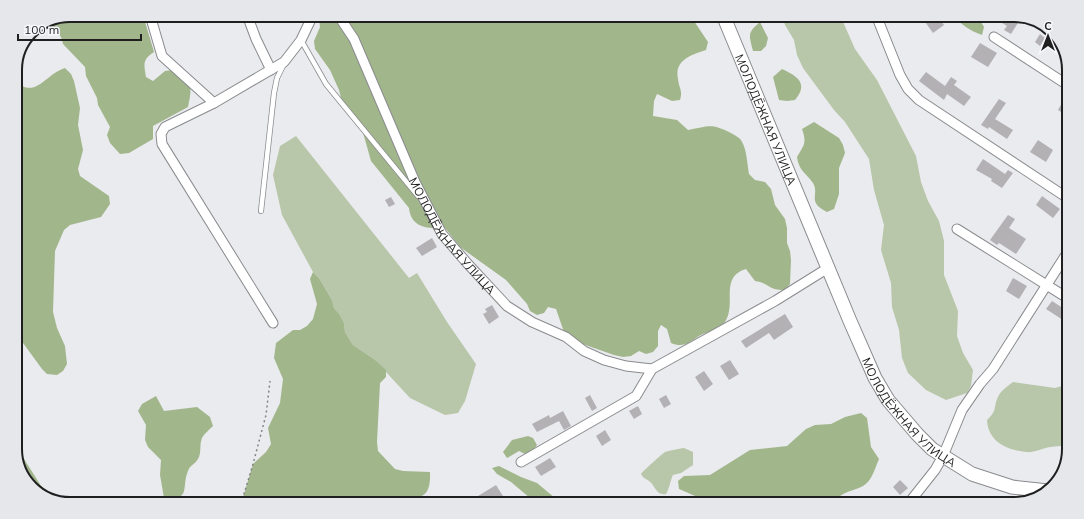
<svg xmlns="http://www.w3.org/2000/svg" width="1084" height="519" font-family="Mulish,sans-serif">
<rect width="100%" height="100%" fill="#eaebee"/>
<path fill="#b8c6a9" d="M782,15H840L855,49L877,80L916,156L921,182L928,201L939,221L944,241V275L958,311L957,336L963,353L973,370L971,386L967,393L946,400L926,390L908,373L902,358L899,330L892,307L891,283L881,250L884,225L874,190L869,159L845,122L834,110L803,68L797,55L794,40L785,25Z
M296,136L409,278L417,273L447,322L476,364L465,401L458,413L445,415L410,398L374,359L353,345L345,332L344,323L340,315L334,308L332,300L319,278L313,272L282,215L273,175L280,146Z
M1013,382L1055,388L1069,384V445C1063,446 1056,446 1050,447C1043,448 1034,453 1026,452C1006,450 988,441 987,420C998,410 993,407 998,397C1001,390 1008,386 1013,382Z
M684,448L693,452V465L681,473L673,475C670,481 670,487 666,494C656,496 655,485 649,481C645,478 643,478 641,474C642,472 663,453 665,452C671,450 678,449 684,448Z"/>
<path fill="#a2b68c" d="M70,15H143L154,52C142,60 144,64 146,77L153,81L165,71L181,69C192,85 192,88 188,107L153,126V139L129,153L120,154L110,143L107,135L110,127L98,105L97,98L86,76L85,67L63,44L61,37L49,24Z
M321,15H690L708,42L706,50C691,55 674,60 678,79C679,89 683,90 680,100L672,101L657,94L654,101L653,116L677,120L688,130C709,126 711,123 731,133C734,135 739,137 741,140C747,149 747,164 749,174L755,180L765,182L771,189L775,205L785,219L787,228V243L790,251L791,260L790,284L785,290C769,291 769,283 755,281L746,269C719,277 737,304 725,322C719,331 707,331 699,336C689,343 683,348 671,343L667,329L661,325L658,331V346L653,352L646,354L639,351L631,356L623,357L614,355L574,341L564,332L556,309L548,307L544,313L537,315L530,311L527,304L506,280L460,247L445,228C428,229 411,228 409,208L371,161L362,129L343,106L339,90L330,70L315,49L314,41L320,27L319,19Z
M952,15H977L984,27L982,35C970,31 961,24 952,15Z
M760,22L768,38L766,46L761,51H753C749,35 747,33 760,22Z
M65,68L71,74L74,81L80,108L78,125L83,150L78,169L80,176L109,196L110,204L101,217L70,225L64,230L55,251L53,312L57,328L65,346L67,364L63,371L57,375L47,374L42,369L15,332V81C36,100 45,74 65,68Z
M782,69C797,76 809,83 795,100L787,101L779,100L773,77Z
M814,122L839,138L843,145L845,153L839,168V194L834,209L827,212C806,201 820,195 813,183C806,173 799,171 797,157C804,145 807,143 802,129Z
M313,272L319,278L332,300L334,308L340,315L344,323L345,332L353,345L374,359L386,370V377L380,383L377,442L378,451L395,469L403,471L430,472C431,500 420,498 397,500L395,504H241L253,464L266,452L271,444L268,428L280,403L283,379L274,358L276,343L293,330H300L307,326L313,319L317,304L310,279Z
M156,396L164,411L197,407L210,417L213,426C210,429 204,434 202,438C199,445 202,452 198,459C195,464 190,465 188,471C181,487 192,501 164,498L160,475L161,460L148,447L145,440L146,425L138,411L142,404Z
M861,413L867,418L871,447L879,459C875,468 872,481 863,486C852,492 840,491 834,504H707L702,499L679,489L678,481L684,476L710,475L750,450L787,446L806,429L815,425L831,424L845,417Z
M528,436L533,438L537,445L532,452L525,454L519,451L507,458L503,452L512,440Z
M15,453L24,459L50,500L46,498L24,480Z
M499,466L521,477L537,483L555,498L569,504H540L530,498L511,482L497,474L492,468Z"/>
<path fill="#b3b1b3" d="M285,15H297L298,20L287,23Z
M928,15H937L944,25L933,33L923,19Z
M989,15H1014L1021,18L1011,34L1004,30L1007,26Z
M1040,34L1045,38L1040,46L1035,42Z
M980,43L997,53L988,67L971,57Z
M926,72L945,86L951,77L957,81L954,85L971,97L964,106L947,94L944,100L919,81Z
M999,99L1006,103L995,119L1013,130L1007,139L989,127L988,129L981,125Z
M1063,101L1069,104V117L1058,110Z
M1038,140L1053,150L1046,162L1030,152Z
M983,159L1005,174L1008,170L1013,173L1002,188L991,181L992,179L976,170Z
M1042,196L1060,209L1053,218L1036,205Z
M391,197L395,204L389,207L385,200Z
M1008,215L1015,219L1009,228L1026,239L1016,254L999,243L997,245L990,240Z
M432,238L437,247L422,256L416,248Z
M1013,278L1027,286L1019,299L1006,291Z
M1052,301L1069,312V324L1046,309Z
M492,305L499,317L489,324L483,314L487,312L485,309Z
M785,314L793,327L774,340L769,333L746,348L741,341Z
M730,360L739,374L729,380L720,366Z
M704,371L713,384L704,391L695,377Z
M590,395L597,408L592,411L585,398Z
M666,395L671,404L664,408L659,399Z
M638,406L642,414L634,419L629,411Z
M563,411L571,426L564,430L559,421L537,432L532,424L549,415L550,418Z
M605,430L611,440L602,446L596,436Z
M550,458L556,467L541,476L535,467Z
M900,480L908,488L900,495L893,487Z
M496,485L508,504H483L478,496Z"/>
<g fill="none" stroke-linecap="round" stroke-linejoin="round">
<g stroke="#8a8b8e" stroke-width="6">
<path id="lane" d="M301,40L326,84L418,196
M261,211L274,93L277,78L284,64"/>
</g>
<g stroke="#8a8b8e" stroke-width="11">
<g id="street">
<path d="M150,15L162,56L214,103"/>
<path d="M247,15L256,39L271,70"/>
<path id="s1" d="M338,15L354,39L415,182L442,234L467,263L507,306L532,322L566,337L584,351L604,360L626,366L652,369"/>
<path d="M876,15L900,75L908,89L919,100L1069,199"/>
<path d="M994,37L1069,86"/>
<path d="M957,229L1069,299"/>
<path d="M273,323L162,144L161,134L165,127L214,103L284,62L301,40L313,15"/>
<path d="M521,462L636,396L652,369L775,301L828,268"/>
<path d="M908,504L935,470L943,456L962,410L980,384L993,369L1069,250"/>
</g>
</g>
<g stroke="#8a8b8e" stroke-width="15">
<g id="secondary">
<path id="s2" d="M723,15L850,321L875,378L888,400L917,434L932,449L972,474L1012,487L1048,491"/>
</g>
</g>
<path stroke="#828385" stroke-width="1.5" stroke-dasharray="2 3" stroke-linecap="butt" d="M241,504L253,464L266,415L270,381"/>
<use href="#lane" stroke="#fff" stroke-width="4.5"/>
<use href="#street" stroke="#fff" stroke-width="9"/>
<use href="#secondary" stroke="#fff" stroke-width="13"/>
</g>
<g text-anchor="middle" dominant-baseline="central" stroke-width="3" stroke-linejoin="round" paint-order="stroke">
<g font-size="12" fill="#1f1f20" stroke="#f7f8fc">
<text stroke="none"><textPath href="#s2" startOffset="113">МОЛОДЁЖНАЯ УЛИЦА</textPath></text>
<text stroke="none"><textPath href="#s1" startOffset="250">МОЛОДЁЖНАЯ УЛИЦА</textPath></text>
<text stroke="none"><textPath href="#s2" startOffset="442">МОЛОДЁЖНАЯ УЛИЦА</textPath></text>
</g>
</g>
<path d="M0 0H1084V519H0ZM70 22H1014A48 48 0 0 1 1062 70V449A48 48 0 0 1 1014 497H70A48 48 0 0 1 22 449V70A48 48 0 0 1 70 22Z" fill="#e6e7ea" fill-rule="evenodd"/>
<path fill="none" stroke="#1f1f20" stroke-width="2" d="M70 22H1014A48 48 0 0 1 1062 70V449A48 48 0 0 1 1014 497H70A48 48 0 0 1 22 449V70A48 48 0 0 1 70 22Z"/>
<g transform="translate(1048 36)" stroke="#f7f8fc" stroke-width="3" paint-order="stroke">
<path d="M0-3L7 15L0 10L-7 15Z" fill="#1f1f20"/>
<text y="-6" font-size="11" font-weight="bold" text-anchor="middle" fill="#1f1f20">С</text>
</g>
<path d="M18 34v6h123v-6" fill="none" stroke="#1f1f20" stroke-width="2"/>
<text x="24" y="34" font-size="12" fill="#1f1f20" stroke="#f7f8fc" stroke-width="3" paint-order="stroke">100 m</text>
</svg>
